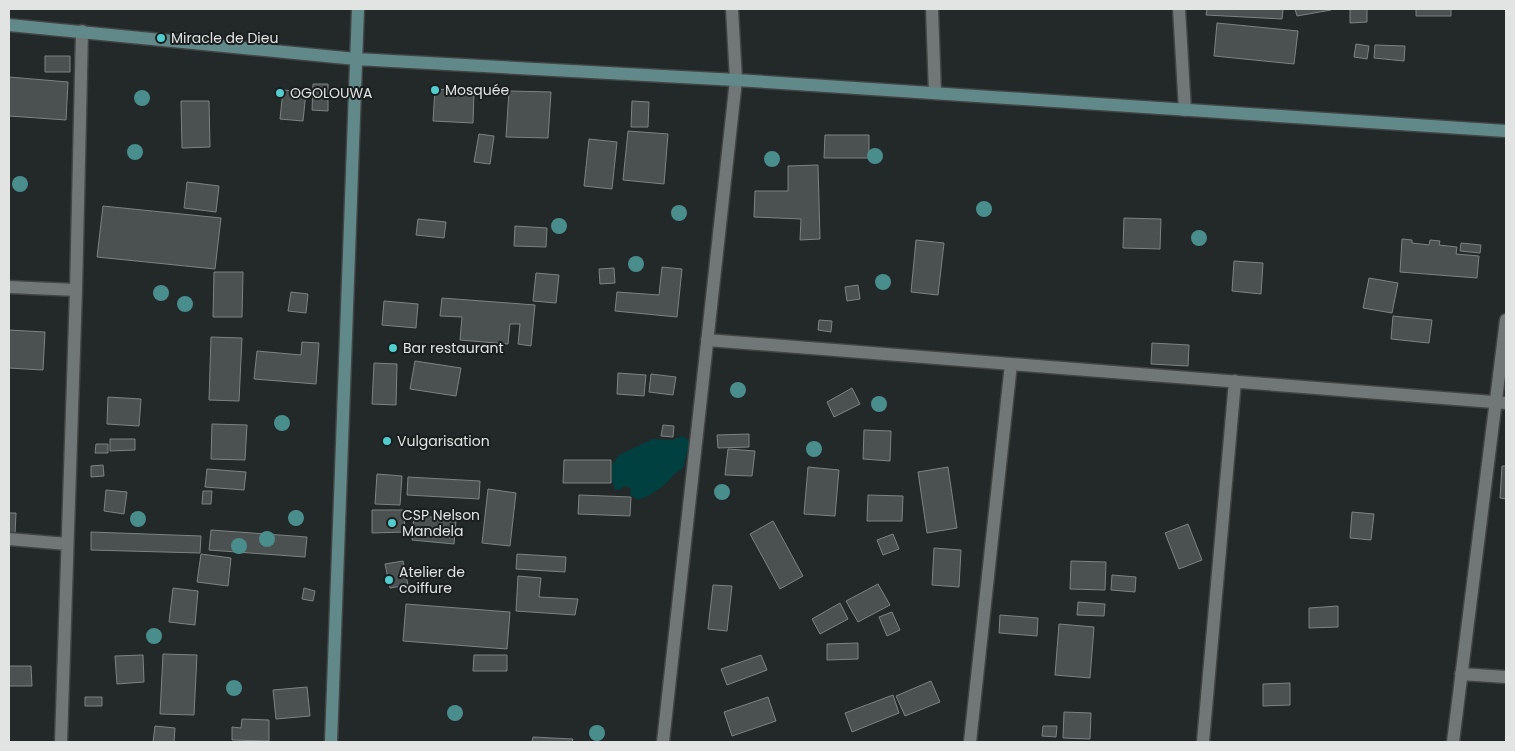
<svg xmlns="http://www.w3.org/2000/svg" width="1515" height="751" font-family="Poppins,sans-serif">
<rect width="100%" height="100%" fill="#232828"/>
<path fill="#004041" d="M682,436L690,441L683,468C673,474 671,479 663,486C655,492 647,497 638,500L630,495L631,488L625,486L618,490L614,489L612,478V465L619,455L653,439L672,440Z"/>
<path fill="#4b5050" stroke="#7d8382" d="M1207,9H1283L1282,19L1206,15Z
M1295,9H1331V10L1297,16Z
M1350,9H1367V22L1350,23Z
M1416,9H1451V16H1416Z
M1217,23L1298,31L1294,64L1214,56Z
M1356,44L1369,46L1367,59L1354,57Z
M1375,45L1405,46L1404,61L1374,58Z
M45,56H70V72H45Z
M9,77L68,82L66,120L9,116Z
M313,84H328V111L312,110Z
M435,89L474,91L473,123L433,121Z
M283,90L306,92L303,121L280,119Z
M509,91L551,92L548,138L506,137Z
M181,101H209L210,147L182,148Z
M632,101L649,102L648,127H631Z
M628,131L668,134L664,184L623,180Z
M479,134L494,136L490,164L474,162Z
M825,135H869V158H824Z
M589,139L617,142L612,189L584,186Z
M818,165L820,239L800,240L801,219L754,217L755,191H788V166Z
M187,182L219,186L216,212L184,208Z
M103,206L221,218L215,269L97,257Z
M1124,218L1161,219L1160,249L1123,248Z
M418,219L446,222L444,238L416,235Z
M515,226L547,228L546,247L514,246Z
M1402,239L1412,240V243L1429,245L1430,240L1440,241L1439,245L1457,247L1456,254L1479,256L1477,278L1400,272Z
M916,240L944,243L938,295L911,292Z
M1461,243L1481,245L1480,253L1460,251Z
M1234,261L1263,263L1261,294L1232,291Z
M662,267L682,269L677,317L615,311L617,292L659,295Z
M614,268L615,283L600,284L599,269Z
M214,272H243L242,317H213Z
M536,273L559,275L556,303L533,301Z
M1369,278L1398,283L1392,313L1363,308Z
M858,285L860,299L847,301L845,287Z
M291,292L308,294L306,313L288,311Z
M442,298L535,305L531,346L518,344L520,324H510L508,344L460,340L462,317L440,316Z
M384,301L418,304L416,328L382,325Z
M1393,316L1432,320L1429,343L1391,339Z
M819,320L832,321L831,332L818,330Z
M9,330L45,332L43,370L9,368Z
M211,337L242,338L239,401L209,400Z
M302,342L319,343L316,384L254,379L257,351L301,355Z
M1152,343L1189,345L1188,366L1151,364Z
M415,361L461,368L456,396L410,389Z
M374,363L397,364L396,405L372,404Z
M618,373L646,375L644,396L617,394Z
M651,374L676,377L673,395L649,392Z
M852,388L860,404L834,417L827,402Z
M108,397L141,399L139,426L107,424Z
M212,424L247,425L245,460L211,459Z
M663,425L674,426L673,437L661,436Z
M864,430L891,431L890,461L863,459Z
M749,434V447L718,448L717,435Z
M110,439H135V450L110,451Z
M96,444H108V453H95Z
M728,449L755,451L752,476L725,475Z
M564,460H611V483H563Z
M103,465L104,476L91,477V466Z
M1502,466H1506V499L1500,498Z
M808,467L839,470L835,516L804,514Z
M948,467L957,528L927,533L918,472Z
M207,469L246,472L244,490L205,487Z
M377,474L402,476L400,505L375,504Z
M408,477L480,481L479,499L407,495Z
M488,489L516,493L510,546L482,543Z
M106,490L127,492L124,514L104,511Z
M203,491H212L211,504H202Z
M579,495L631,497L630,516L578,514Z
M868,495L903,496L902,521H867Z
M372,510H404L405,532L372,533Z
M1352,512L1374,514L1371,540L1350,538Z
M9,513H16L15,534H9Z
M414,515L456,520L454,544L412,540Z
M773,521L803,576L780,589L750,534Z
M1188,524L1202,560L1179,569L1165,533Z
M211,530L307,537L305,557L209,550Z
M91,532L201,536L200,553L91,550Z
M893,534L899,549L883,555L877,540Z
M934,548L961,550L959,587L932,585Z
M201,554L231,558L228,586L197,582Z
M517,554L566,557L565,572L516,569Z
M403,561L408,585L390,588L385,564Z
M1071,561L1106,562L1105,590L1070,589Z
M1112,575L1136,577L1135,592L1111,590Z
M518,576L541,578L539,597L578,599L575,615L516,611Z
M878,584L890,605L858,622L846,601Z
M713,585L732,586L727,631L708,629Z
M173,588L198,591L195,625L169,622Z
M304,588L315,591L313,601L302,599Z
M1078,602L1105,604L1104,616L1077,615Z
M840,603L848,619L820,634L812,619Z
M406,604L510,612L507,649L403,641Z
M1338,606V627L1309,628V608Z
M892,612L900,630L887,636L879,617Z
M1000,615L1038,618L1037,636L999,633Z
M1059,624L1094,627L1090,678L1055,675Z
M858,643V659L827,660V644Z
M163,654L197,655L194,715L160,714Z
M143,655L144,682L117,684L115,656Z
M474,655H507V671H473Z
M761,655L767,670L727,685L721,669Z
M9,666H31L32,686H9Z
M931,681L940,702L905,716L896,696Z
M1290,683V705L1263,706V684Z
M307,687L310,716L276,719L273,690Z
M893,695L899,713L852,732L845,713Z
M85,697H102V706H85Z
M768,697L776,721L732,736L724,712Z
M1064,712L1091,713L1090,739L1063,738Z
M242,719L269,720V741L232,740V727L241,728Z
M155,726L175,728L174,742H153Z
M1043,726H1057L1056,737L1042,736Z
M533,737L573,739L572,742H532Z"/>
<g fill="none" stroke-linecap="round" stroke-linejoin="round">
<g stroke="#404443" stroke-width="15">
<path id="street" d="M932,9L935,93
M1179,9L1185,110
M9,287L76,290
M707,340L1506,403
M9,539L67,544
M1461,674L1506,677
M61,742L76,290L82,31
M663,742L736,80L732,9
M970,742L1011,364
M1203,742L1235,381
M1453,742L1506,320"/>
</g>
<g stroke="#404443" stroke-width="15">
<path id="secondary" d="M9,25L356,59L736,80L1506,131
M331,742L358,9"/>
</g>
<use href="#street" stroke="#717676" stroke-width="12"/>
<use href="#secondary" stroke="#628989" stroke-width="12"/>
</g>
<g fill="#4a8d8d">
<circle cx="142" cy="98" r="8"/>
<circle cx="135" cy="152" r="8"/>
<circle cx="875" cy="156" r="8"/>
<circle cx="772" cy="159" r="8"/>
<circle cx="20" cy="184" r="8"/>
<circle cx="984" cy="209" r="8"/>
<circle cx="679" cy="213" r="8"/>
<circle cx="559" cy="226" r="8"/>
<circle cx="1199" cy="238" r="8"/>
<circle cx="636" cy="264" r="8"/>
<circle cx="883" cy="282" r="8"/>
<circle cx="161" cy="293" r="8"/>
<circle cx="185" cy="304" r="8"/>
<circle cx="738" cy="390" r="8"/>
<circle cx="879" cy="404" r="8"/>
<circle cx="282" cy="423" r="8"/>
<circle cx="814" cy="449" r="8"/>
<circle cx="722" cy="492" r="8"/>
<circle cx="296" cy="518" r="8"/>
<circle cx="138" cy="519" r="8"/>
<circle cx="267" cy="539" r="8"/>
<circle cx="239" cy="546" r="8"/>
<circle cx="154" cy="636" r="8"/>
<circle cx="234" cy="688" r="8"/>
<circle cx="455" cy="713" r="8"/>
<circle cx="597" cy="733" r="8"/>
</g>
<g fill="#52cdcd" stroke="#1a1e1e" stroke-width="2">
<circle cx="161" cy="38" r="5"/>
<circle cx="435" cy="90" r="5"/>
<circle cx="280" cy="93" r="5"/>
<circle cx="393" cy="348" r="5"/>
<circle cx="387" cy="441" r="5"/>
<circle cx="392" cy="523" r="5"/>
<circle cx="389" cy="580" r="5"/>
</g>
<g text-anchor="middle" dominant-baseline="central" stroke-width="4" stroke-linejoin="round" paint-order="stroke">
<g font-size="14" fill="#e1e4e3" stroke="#1a1e1e" text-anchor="start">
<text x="171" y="38">Miracle de Dieu</text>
<text x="445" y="90">Mosquée</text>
<text x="290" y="93">OGOLOUWA</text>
<text x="403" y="348">Bar restaurant</text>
<text x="397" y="441">Vulgarisation</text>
<text x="402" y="515">CSP Nelson<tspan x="402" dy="16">Mandela</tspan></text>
<text x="399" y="572">Atelier de<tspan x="399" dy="16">coiffure</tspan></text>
</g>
</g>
<rect width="1515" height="751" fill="none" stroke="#e1e4e3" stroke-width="20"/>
</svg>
